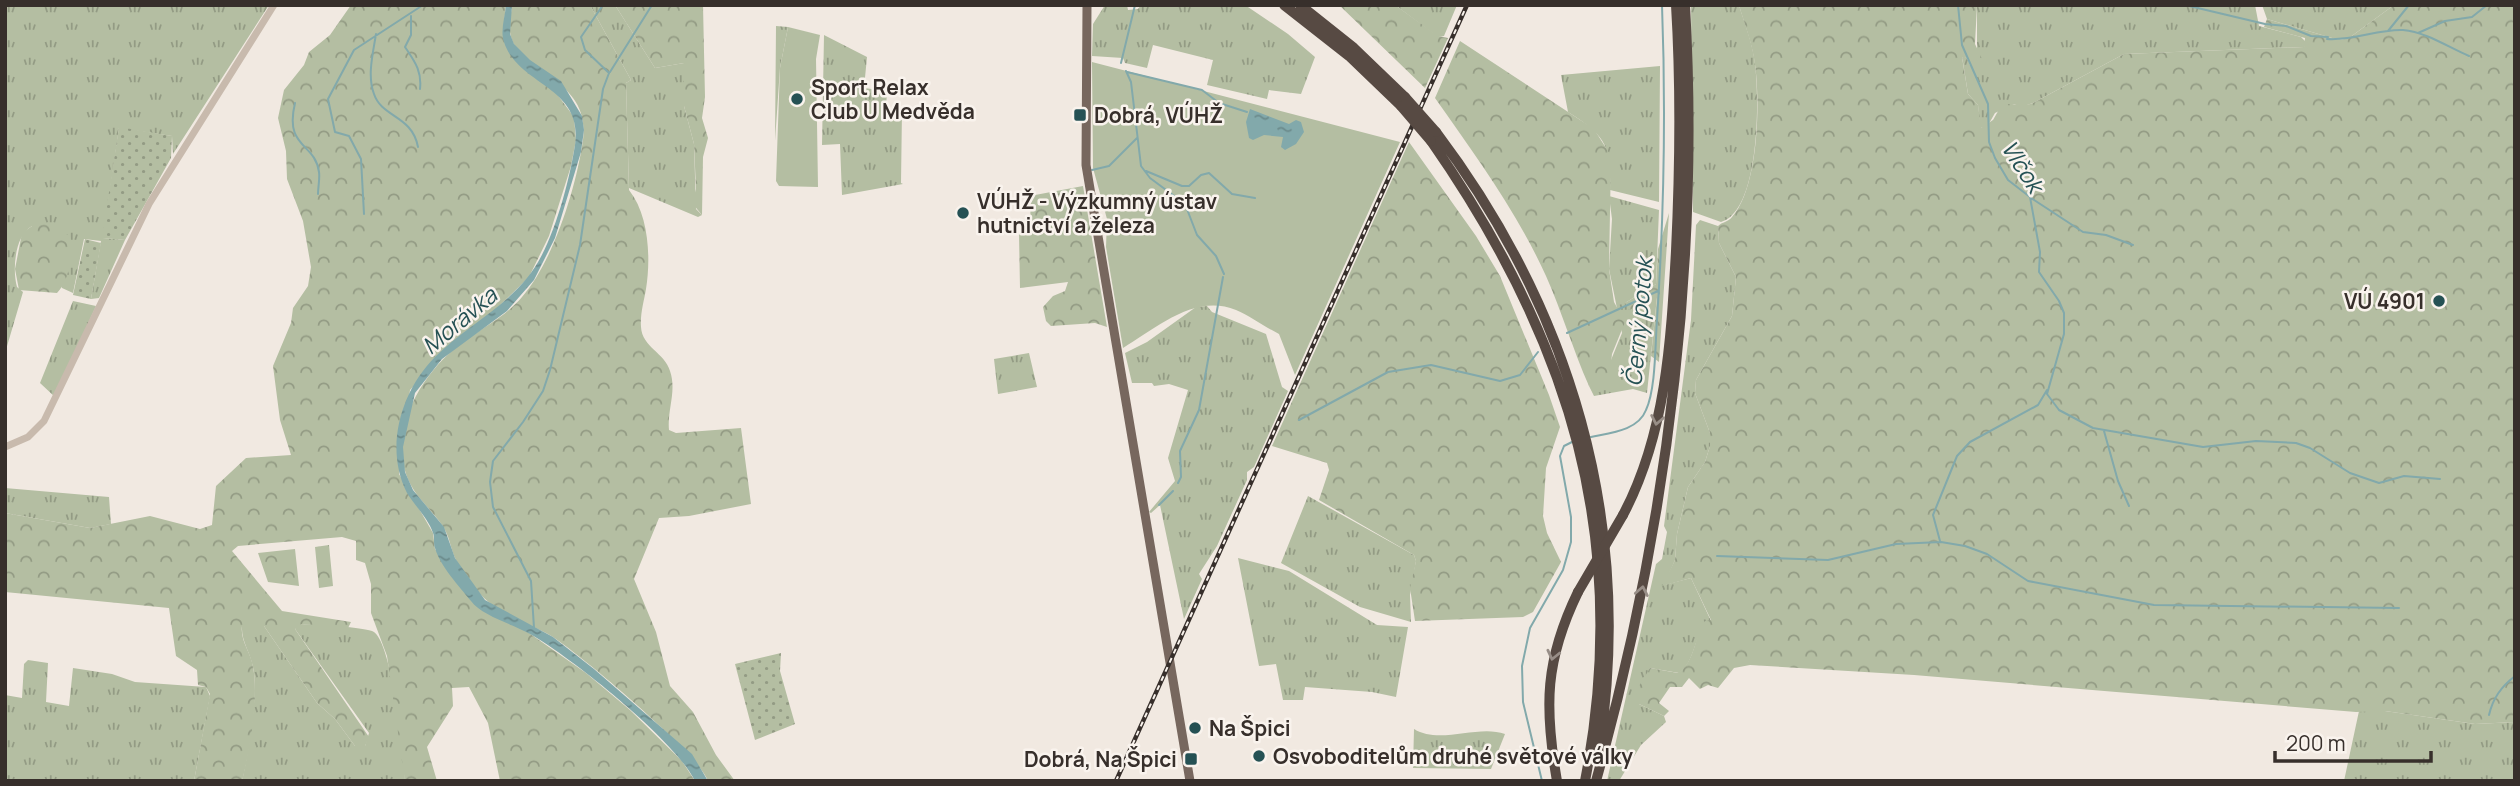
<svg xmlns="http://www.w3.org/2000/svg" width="2520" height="786" font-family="Manrope,sans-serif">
<defs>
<pattern id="grass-tufts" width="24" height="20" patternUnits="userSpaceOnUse" patternTransform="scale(1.75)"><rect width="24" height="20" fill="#b4bea2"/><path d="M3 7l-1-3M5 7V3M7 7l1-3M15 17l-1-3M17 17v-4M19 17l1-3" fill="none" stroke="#939b84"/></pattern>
<pattern id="forest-crowns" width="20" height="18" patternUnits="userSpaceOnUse" patternTransform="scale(1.75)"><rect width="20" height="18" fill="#b4bea2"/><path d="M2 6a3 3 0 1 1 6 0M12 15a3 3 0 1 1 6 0" fill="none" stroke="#939b84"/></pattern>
<pattern id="garden-dots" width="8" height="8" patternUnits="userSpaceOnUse" patternTransform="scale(1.75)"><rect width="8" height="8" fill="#b4bea2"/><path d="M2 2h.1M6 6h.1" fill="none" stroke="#939b84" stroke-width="1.8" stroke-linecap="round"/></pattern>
<pattern id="water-ripples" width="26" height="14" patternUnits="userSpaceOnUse" patternTransform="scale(1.75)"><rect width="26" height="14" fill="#82a9ab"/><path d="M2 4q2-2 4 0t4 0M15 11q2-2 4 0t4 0" fill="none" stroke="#6b8a8b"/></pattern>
</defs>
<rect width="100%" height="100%" fill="#f1e9e1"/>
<path fill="url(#grass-tufts)" d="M5,5H269L173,154L172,136L119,128L103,238L125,240L99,298L91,299L101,241L84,239L73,293L62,288L32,226C15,235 12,269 17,287L23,292L5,353Z
M590,5H615L655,68L684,63V106L694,144L696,209L702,215L698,217L629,188L626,83L631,80Z
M1105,5H1127L1128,10L1138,9L1141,5H1245L1288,34L1315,57L1301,94L1269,90L1267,99L1207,85L1213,60L1153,45L1147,68L1125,63L1123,58L1092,56L1093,24Z
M1395,5H1457L1444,36L1438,37Z
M1691,5H1739C1744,22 1751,39 1754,57C1760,91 1761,211 1721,222L1693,212Z
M1977,5H2255L2259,26L2301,37L2307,43L2304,47L2124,54L2033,103L2021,107L2014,104L1995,113L1987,127L1980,128L1978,105L1968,94L1962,56L1967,58L1970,65L1977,53Z
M2262,5H2394L2349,38L2339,40L2267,19Z
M776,26L788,27L780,68L775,141Z
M824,35L867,57L864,88L887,91L886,109L902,110L901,183L903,184L842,195L840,144L822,145Z
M1660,66L1659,202L1610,190C1611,145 1606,136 1568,112L1561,75Z
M1609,196L1659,210L1656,284L1625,303L1657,297L1647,393L1633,389L1594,396L1589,386L1611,360L1622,333L1609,269L1612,219Z
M1700,220L1718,226L1719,243L1736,277L1732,316L1696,380L1695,393L1710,433V446L1705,462L1688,487L1677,534L1675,560L1664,585L1691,578L1711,621C1692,634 1697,660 1679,673L1650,668L1639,704L1664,716L1666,722L1641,745L1619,781H1607L1656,564L1662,559L1667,532L1664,526L1691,320L1696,225Z
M73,301L96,306L55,397L40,383Z
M1207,306L1212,312L1266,334L1282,387L1288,391L1254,467L1247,472V480L1217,546L1199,574L1202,579L1184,619L1160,505L1151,513L1149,512L1175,481L1168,458L1188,390L1169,384L1154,386L1152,383H1132L1125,353L1147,342L1196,307Z
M1029,353L1037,387L998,394L994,359Z
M5,488L109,497L111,524L90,528L5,513Z
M1308,496L1414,555L1416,561L1410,595L1411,622L1360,607L1281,563Z
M1238,558L1289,571L1377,625L1408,627L1396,697L1372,692L1305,687L1303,700H1283L1276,664L1259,666Z
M252,624L264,626L317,703L335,719L355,746H365L369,733L295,629L298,624C310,624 367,627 374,632C392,644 404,756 405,781H242C248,755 259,692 253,667C250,652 241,641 242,626Z
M28,660L48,663L46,702L69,706L73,668L112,674L135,682L206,687L210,696L194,781H5V695L22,698L24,664Z
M2359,711H2385L2475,724L2515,722V781H2344Z
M1414,729C1440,745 1478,724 1505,734L1491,769L1413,768Z"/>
<path fill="url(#forest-crowns)" d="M351,5H506L503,33L508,49L516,61L554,90L574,117L576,140L571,166L549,236L529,277L488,317L456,340L410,390L399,474L433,533L435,549L458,583L586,673L630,710L682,761L695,781H500L488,723L469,687L452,688L453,706L427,747L437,781H405L387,656L371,613V584L365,563L356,560V541L342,537L238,546L232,551L282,611L351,622L348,628L301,624L295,629L369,737L365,746H355L335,719L317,703L264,626H242C240,641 251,652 253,667C259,697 250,751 242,781H194L210,694L206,687L198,685L197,670L176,656L169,608L5,592V513L90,528L150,516L200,529L212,525L216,486L246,458L291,455L280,420L273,366L291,323L293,308L308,286L311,267L303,221L287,179L286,151L278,118L284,90L304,65L309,52L330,35Z
M512,5H590L631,80L626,83L629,190C649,215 651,258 646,289C644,301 640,314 641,327C642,347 665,353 670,371C677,391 667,410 669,430L676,433L741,428L751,504L689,516L659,518L634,579L656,632L670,686L693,712L716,755L735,781H708C698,753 582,656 553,637C532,624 502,616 484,598C474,588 462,572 456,560C450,548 450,536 442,525C430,508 413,495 406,474C389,427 424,372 459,345C480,329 505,317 522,297C554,260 576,188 583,140C591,78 522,76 511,37C508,27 511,15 512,5Z
M615,5H703L705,97L702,118L708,138L703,157L702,215L692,203L696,189L694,144L684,106V63L655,68Z
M1339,5H1395L1438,36L1448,38L1425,88Z
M1739,5H1977L1975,44L1988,72L1974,69L1967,58L1962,57L1968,94L1978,105L1981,128L1993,120L2001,106C2012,101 2020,108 2033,103L2124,54L2304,47L2305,38L2264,27L2267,19L2339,40L2349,38L2394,5H2515V722L2475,724L2385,711L2356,712L1914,675L1750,665L1734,668L1718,688L1708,685L1700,689L1689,678L1682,687H1670L1659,703L1669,711L1664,716L1639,704L1636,691L1650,668L1678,673C1695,662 1694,637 1705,621L1711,620L1691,578L1662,586L1675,560L1677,534L1688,487L1705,462L1710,446V433L1695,393L1696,380L1732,316L1736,277L1719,243L1718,226C1722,222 1728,222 1732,217C1759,187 1761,97 1754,58C1751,40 1744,23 1739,5Z
M1460,41L1594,129L1611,156L1609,269L1614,302L1625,322L1612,354L1610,373L1589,386C1573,350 1562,312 1546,276C1517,212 1475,155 1435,98Z
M1409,142L1476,236L1500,276L1549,395L1560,427L1546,468L1543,516L1547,533L1561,562L1533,612L1523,617L1415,621L1410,588L1416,561L1414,555L1319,500L1329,470L1327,463L1272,446Z
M1083,186L1107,327L1095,323L1051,326L1046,321L1043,307L1053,296L1065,291L1068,282L1020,288L1019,234L1031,229L1030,203L1035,195Z
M1669,213L1659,362L1651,356L1657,298L1629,310L1625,303L1656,284L1658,249Z
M47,224L70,236C74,253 69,281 57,293L19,290L15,269L22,233L32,226Z
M329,545L333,586L319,588L315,547Z
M295,549L299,586L268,582L258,553Z"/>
<path fill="#b4bea2" d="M788,27L820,35L816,59L818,187L779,186L776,181L780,68Z
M1092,62L1400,142L1295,375L1279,334C1265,327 1250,316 1236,310C1195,293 1156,328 1123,348L1106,247L1107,219L1093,168Z"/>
<path fill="url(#garden-dots)" d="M119,127L172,136L171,158L125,240L102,238Z
M85,239L101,243L91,299L73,295Z
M781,653L780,671L795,724L755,740L735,664Z"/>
<path fill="url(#water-ripples)" d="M506,5H512L510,34L514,44L530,60L561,81L582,116L584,130L581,152L555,238L534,280L507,311L442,359L415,393L403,447L405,472L413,490L444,527L455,558L485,600L553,637L594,669L692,754L708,781H695C675,740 571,657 530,634C513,624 482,616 471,601C459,586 440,566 435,548C433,543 435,537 433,533C428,518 415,506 407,493C384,448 401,391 435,357C464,328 501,310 527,278C552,249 569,183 575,145C584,86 518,86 504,42C500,31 505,17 506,5Z
M1250,109L1289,124L1296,120L1301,122L1304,132L1296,144L1285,150L1281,147L1283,137L1264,135L1253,140L1249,138L1246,122Z"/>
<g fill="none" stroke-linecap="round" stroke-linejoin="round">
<path stroke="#82a9ab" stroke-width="2" d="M1958,5L1962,45L1988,104L1989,142L1995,158L2008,180L2030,197L2040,252L2039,272L2059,301L2064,313V334L2047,394L2059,410L2093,428L2203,447L2256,441L2296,443L2310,448L2350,473L2379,483L2404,476L2440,479
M2185,5L2265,24L2286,26L2311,36L2328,37
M411,16V35L405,47C415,62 422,71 420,89
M2388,31L2409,5
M2418,33L2445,21L2472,17L2487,5
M376,34C373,53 367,76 374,94C382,118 412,115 418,147
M2327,39C2354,41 2377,29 2403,30C2426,32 2448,47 2469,56
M1121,63L1135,5
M1126,71L1131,82L1141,166L1150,178L1185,204L1197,235L1216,256L1224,274
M610,72L652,5
M1127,72L1202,90L1219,103L1247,112
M295,103C284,149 315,142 319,172C320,179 318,187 318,194
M1092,170L1109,166L1137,138
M1146,171L1182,186H1189L1201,175L1209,173L1232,194L1255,198
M2031,198L2083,232L2106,235L2133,245
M364,214L361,159L349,136L335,132L328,99L354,50L423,5
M1567,333L1658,291
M1299,420L1388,372L1431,365L1500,381L1520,375L1538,352
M2104,431L2118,481L2129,506
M1591,437C1609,433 1638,431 1646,410C1656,388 1655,345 1657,320C1664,215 1666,111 1662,5
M1178,483L1181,477L1180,451L1199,410L1223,277
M1159,505L1173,491
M1940,541L1933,515L1957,456L1970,442L2038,405L2047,390
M1717,556L1828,560L1896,544L1941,542L1965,546L1987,554L2028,581L2154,605L2399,608
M534,628L531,581L493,507L490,482L493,461L523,422L543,391L550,370L580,245L603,89L609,73L585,50L581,37L603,5
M2489,715C2493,698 2501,687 2515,676
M1542,781L1523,702L1522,666L1530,628L1563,570L1571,542V517L1560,456L1564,446L1572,442"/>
<path stroke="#c8baad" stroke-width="7" d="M5,447L28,437L44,421L149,204L274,5"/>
<path stroke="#77675e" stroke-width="9" d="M1087,5L1086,165L1190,781"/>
<path stroke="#574a43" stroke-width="10" d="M1284,5L1349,56L1401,106
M1300,5L1354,48L1405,97
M1436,132C1571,311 1633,520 1600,744
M1431,141C1570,340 1632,539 1585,781
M1623,515C1666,434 1671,341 1676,251C1680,169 1681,87 1676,5
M1557,781C1544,706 1545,660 1578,592
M1596,781C1666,529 1700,266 1685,5"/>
<g stroke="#372f2b" stroke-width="4.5">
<path id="rail" d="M1116,781L1467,5"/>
</g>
<use href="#rail" stroke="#f9f3ed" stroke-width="2" stroke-dasharray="5" stroke-linecap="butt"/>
<path stroke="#574a43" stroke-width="10" d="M1405,97L1436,132
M1401,106L1431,141
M1578,592L1623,515"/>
</g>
<defs><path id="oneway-chevron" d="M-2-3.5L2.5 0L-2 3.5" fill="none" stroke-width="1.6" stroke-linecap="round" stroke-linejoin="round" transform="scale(1.75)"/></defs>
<g stroke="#988e87">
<use href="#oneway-chevron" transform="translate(1657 420) rotate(101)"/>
<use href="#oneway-chevron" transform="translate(1642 591) rotate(-79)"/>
<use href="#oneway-chevron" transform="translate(1553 655) rotate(103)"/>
</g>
<g fill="#255154" stroke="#f9f3ed" stroke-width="2.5">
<circle cx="797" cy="99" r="7"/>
<rect x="1073" y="108" width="14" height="14" rx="3.5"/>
<circle cx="963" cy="213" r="7"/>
<circle cx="2439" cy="301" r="7"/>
<circle cx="1195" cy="728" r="7"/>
<circle cx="1259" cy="756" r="7"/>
<rect x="1184" y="752" width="14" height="14" rx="3.5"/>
</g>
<g text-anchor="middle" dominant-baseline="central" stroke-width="5" stroke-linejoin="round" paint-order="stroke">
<g font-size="21" font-weight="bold" fill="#372f2b" stroke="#f9f3ed" text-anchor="start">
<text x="811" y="87">Sport Relax<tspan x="811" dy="24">Club U Medvěda</tspan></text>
<text x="1094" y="115">Dobrá, VÚHŽ</text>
<text x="977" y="201">VÚHŽ - Výzkumný ústav<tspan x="977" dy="24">hutnictví a železa</tspan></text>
<text x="2425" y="301" text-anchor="end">VÚ 4901</text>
<text x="1209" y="728">Na Špici</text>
<text x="1273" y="756">Osvoboditelům druhé světové války</text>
<text x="1177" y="759" text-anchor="end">Dobrá, Na Špici</text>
</g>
<g font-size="23" font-style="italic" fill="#255154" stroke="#f9f3ed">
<text transform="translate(2023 166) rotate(57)">Vlčok</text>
<text transform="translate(459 320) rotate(-40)">Morávka</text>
<text transform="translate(1638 322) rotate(-85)">Černý potok</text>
</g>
</g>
<rect width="2520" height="786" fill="none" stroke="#372f2b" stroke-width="14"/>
<path d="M2275 751v10h156v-10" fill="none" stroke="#372f2b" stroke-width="3.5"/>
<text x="2286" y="751" font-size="21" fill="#372f2b" stroke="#f9f3ed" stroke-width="5" paint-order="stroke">200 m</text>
</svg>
